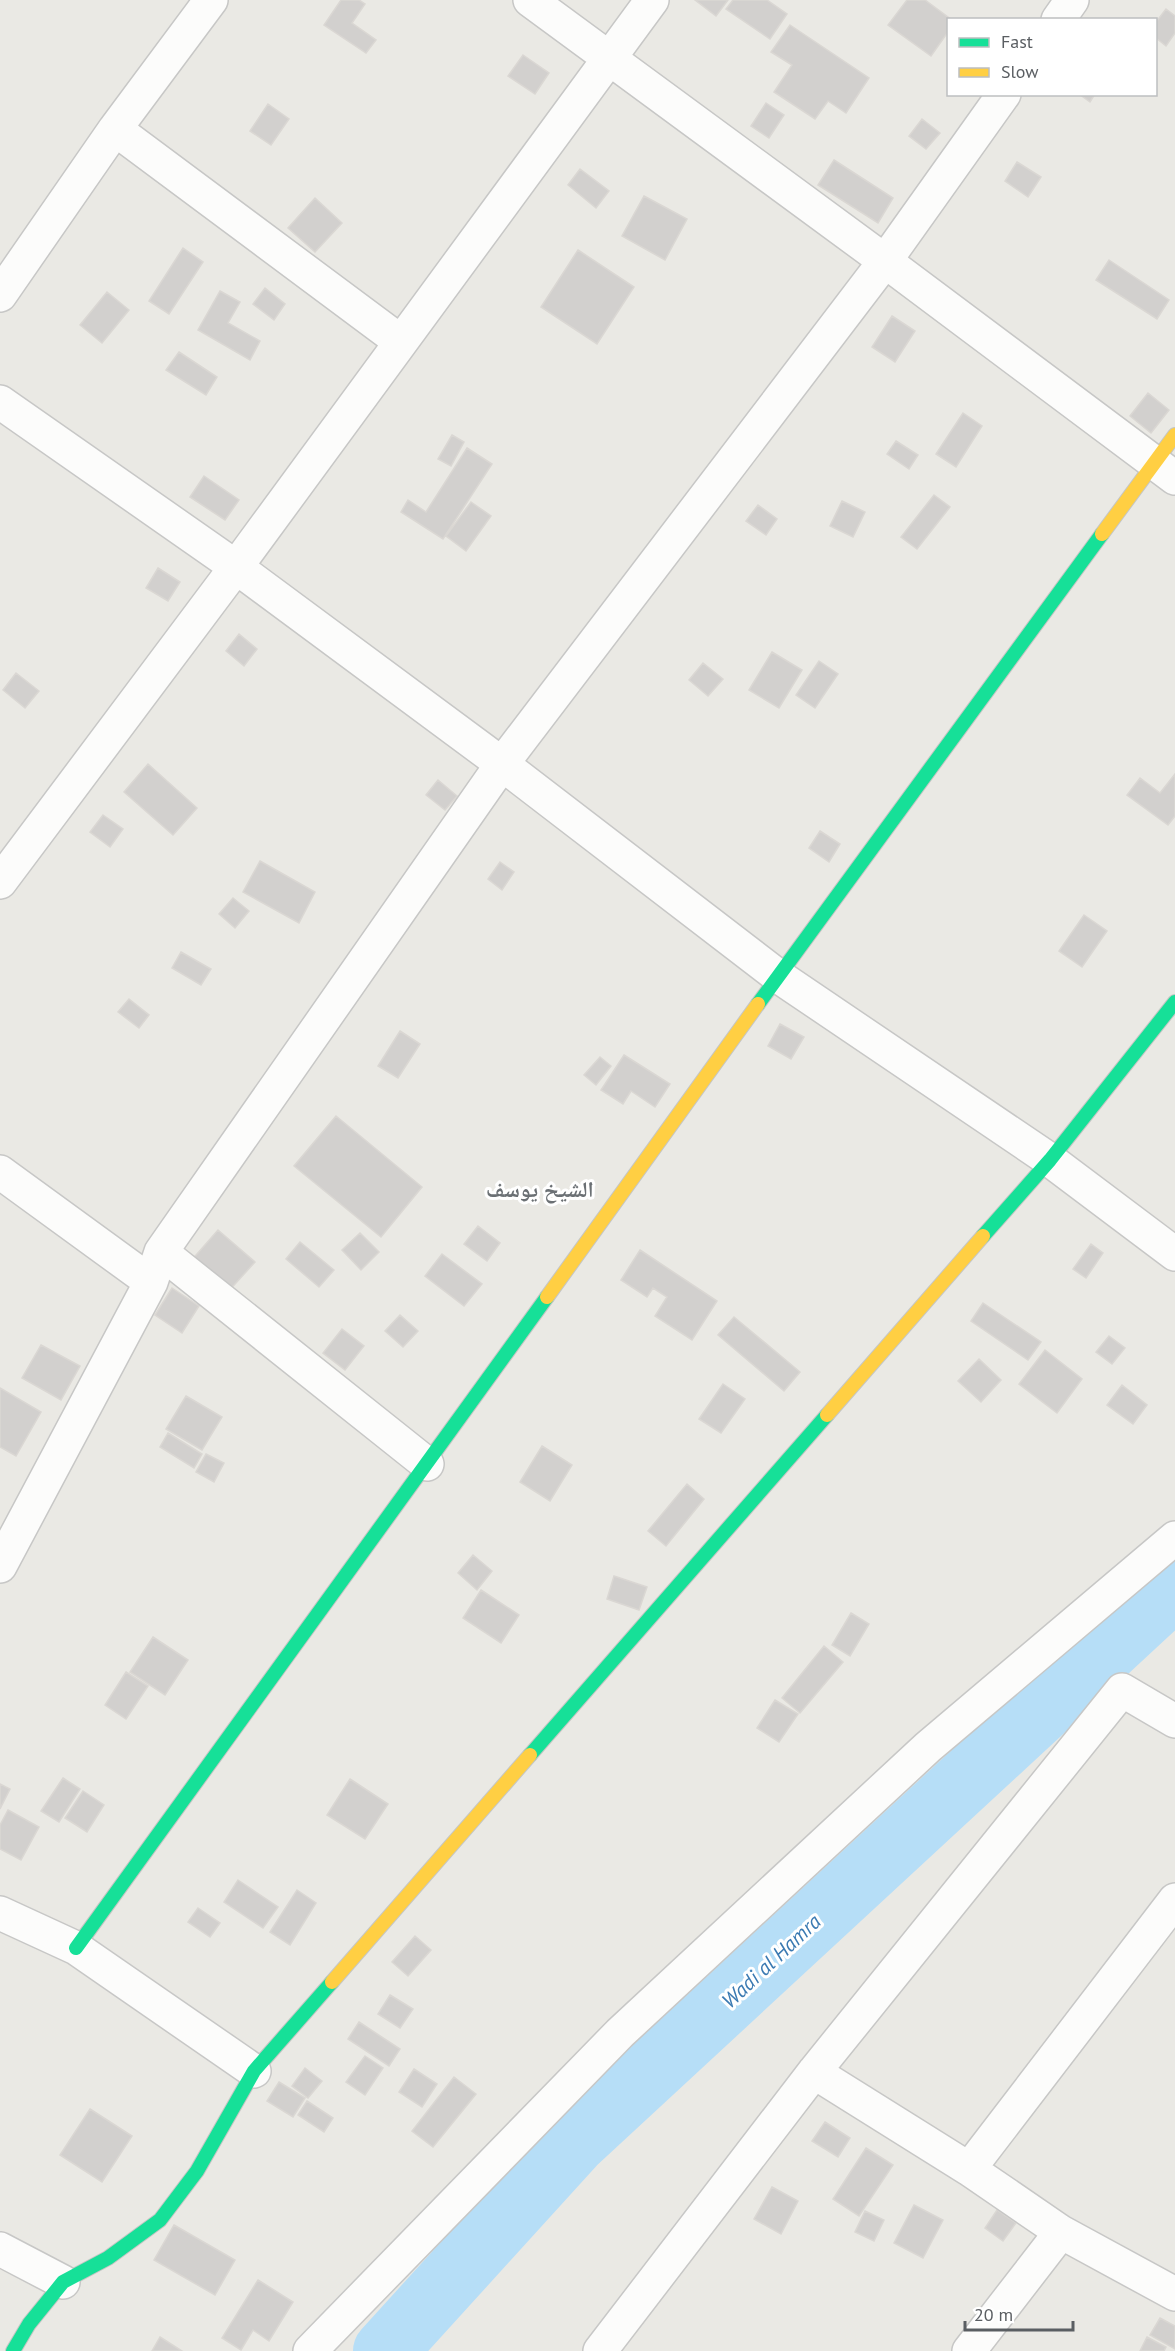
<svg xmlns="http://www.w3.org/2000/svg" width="1175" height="2351" font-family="'PT Sans','Noto Naskh Arabic',sans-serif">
<rect width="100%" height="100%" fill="#eae9e4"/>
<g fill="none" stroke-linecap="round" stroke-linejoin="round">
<path stroke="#b6def7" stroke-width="64" d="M385,2351L575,2142L1175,1587"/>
</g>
<path fill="#d2d0ce" stroke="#dad7d3" stroke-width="1.5" d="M341,0H359L365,4L352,23L376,40L366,53L324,25Z
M695,0H728L716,16Z
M733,0H767L787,14L770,39L726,9Z
M907,0H925L952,20H948V32L931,56L888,25Z
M1166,9L1175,16V33L1166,46L1156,38V22Z
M790,25L869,78L846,113L828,101L815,119L774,92L792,65L771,52Z
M523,55L549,73L535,94L508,76Z
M1079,94H1095L1090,102Z
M766,103L784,115L769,138L751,126Z
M268,104L289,119L271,145L250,131Z
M922,119L940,133L926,149L909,136Z
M834,160L893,198L878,223L818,185Z
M1017,162L1041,177L1028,197L1005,181Z
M580,169L609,191L596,208L568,185Z
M644,196L687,219L665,260L622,236Z
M315,198L342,223L315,252L288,228Z
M183,248L203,262L169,314L149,301Z
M578,250L634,287L597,344L541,307Z
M1109,260L1169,300L1157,319L1096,280Z
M265,288L285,304L274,320L253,304Z
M220,291L240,302L228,323L260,341L250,360L198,330Z
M107,292L129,310L102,343L80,325Z
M892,316L915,331L895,362L872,347Z
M179,352L217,377L206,395L166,370Z
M1148,393L1169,410L1151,433L1130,416Z
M963,413L982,426L956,467L936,454Z
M452,435L464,442L451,466L438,459Z
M896,441L918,455L909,469L887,454Z
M467,448L492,464L443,539L401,512L408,500L426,512Z
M204,476L239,500L225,520L190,497Z
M934,495L950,507L917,549L901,537Z
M842,501L865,512L853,537L830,526Z
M471,502L491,516L466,551L446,536Z
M758,505L777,519L766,535L746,521Z
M158,568L180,582L168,601L146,588Z
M239,634L257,649L244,666L226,651Z
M772,652L802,670L779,708L749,690Z
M819,661L838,674L815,708L796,695Z
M703,663L723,679L708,696L689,680Z
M16,673L39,691L25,708L3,690Z
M148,764L197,808L173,835L124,792Z
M1175,774V816L1168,825L1127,795L1140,778L1160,793Z
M438,780L457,796L445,810L426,795Z
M103,815L123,829L110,847L90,832Z
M820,831L840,844L829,862L809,848Z
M260,861L315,892L299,923L243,892Z
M500,862L514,872L502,890L488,879Z
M233,898L249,911L235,928L219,914Z
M1084,915L1107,931L1082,967L1059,951Z
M181,952L211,969L201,985L172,968Z
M129,999L149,1015L139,1028L118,1012Z
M780,1024L804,1037L791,1059L768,1046Z
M400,1031L420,1044L398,1078L378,1066Z
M624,1055L670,1084L655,1107L631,1091L623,1104L601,1090Z
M600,1057L611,1066L596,1085L584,1075Z
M336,1116L422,1187L381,1237L294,1166Z
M478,1226L500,1243L487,1261L464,1244Z
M218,1230L255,1262L226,1294L190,1262Z
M360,1233L379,1252L361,1270L342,1250Z
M300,1242L334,1270L319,1287L286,1259Z
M1091,1244L1103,1253L1086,1278L1073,1269Z
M640,1250L717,1301L692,1340L655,1316L667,1297L653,1288L647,1297L621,1280Z
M442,1254L482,1284L464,1306L425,1276Z
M172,1288L199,1306L182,1333L155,1315Z
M983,1303L1041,1342L1028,1360L971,1321Z
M400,1315L418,1331L403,1347L385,1331Z
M734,1317L800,1372L784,1391L718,1335Z
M342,1329L364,1346L345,1370L323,1353Z
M1109,1336L1125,1348L1112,1364L1096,1352Z
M41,1345L80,1366L61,1400L22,1378Z
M1045,1350L1082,1379L1057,1413L1019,1384Z
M979,1359L1001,1380L981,1402L958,1381Z
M723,1384L745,1399L721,1433L699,1419Z
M1122,1385L1147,1405L1133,1424L1107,1405Z
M0,1388L41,1412L16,1456L0,1447Z
M186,1396L222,1417L202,1450L166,1429Z
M168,1433L202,1454L194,1468L160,1447Z
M542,1446L572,1465L550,1501L520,1482Z
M206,1454L224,1463L214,1482L196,1472Z
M687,1484L704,1499L666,1546L648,1531Z
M473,1555L492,1571L477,1590L458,1573Z
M614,1576L647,1587L639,1610L607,1599Z
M481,1590L519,1615L501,1643L463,1618Z
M851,1613L869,1624L850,1656L832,1645Z
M153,1637L188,1660L165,1695L130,1672Z
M824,1646L843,1662L800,1713L782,1698Z
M126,1672L148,1686L126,1719L105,1705Z
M775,1700L798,1714L779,1742L757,1728Z
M63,1778L80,1789L59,1822L41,1811Z
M350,1779L388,1804L365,1839L327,1815Z
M0,1784L10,1789L0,1809Z
M83,1791L104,1805L87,1832L65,1818Z
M8,1810L39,1827L21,1860L0,1849V1825Z
M238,1880L278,1907L263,1928L224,1902Z
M297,1890L316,1903L290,1945L270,1932Z
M198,1908L220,1923L210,1937L188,1922Z
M415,1936L431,1950L408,1976L392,1962Z
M390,1995L413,2009L400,2028L378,2014Z
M359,2022L400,2049L389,2066L348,2039Z
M365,2056L383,2068L365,2095L346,2082Z
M305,2068L322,2081L308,2098L292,2086Z
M414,2069L437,2084L422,2107L399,2092Z
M454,2077L476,2094L433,2147L412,2131Z
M279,2082L305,2098L293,2117L267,2101Z
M307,2101L333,2118L324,2132L298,2115Z
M90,2109L132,2136L102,2182L60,2155Z
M825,2122L850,2138L838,2157L812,2141Z
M866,2148L893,2165L859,2216L833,2199Z
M772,2187L798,2201L781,2234L754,2219Z
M914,2205L943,2220L923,2258L894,2243Z
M997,2210L1016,2223L1003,2241L985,2228Z
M865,2211L884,2220L874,2241L855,2232Z
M174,2225L235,2260L215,2295L154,2260Z
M258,2280L293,2302L269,2341L253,2330L241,2350L222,2338Z
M1160,2318L1175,2326V2349L1150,2335Z
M160,2337L182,2351H152Z
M1147,2337L1166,2347L1164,2351H1140Z"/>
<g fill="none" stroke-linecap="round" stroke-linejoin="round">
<g stroke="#c7c7c6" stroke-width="36">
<path id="street" d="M530,0L885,261L1175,478
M1058,20L1072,0
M115,129L401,342
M0,295L115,129L211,0
M0,402L236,567L502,764L778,976L1050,1160L1175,1254
M0,882L236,567L652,0
M0,1172L151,1282
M161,1252L427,1464
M0,1566L151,1282L161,1252L502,764L885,261L1004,94
M0,1913L76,1948L254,2071
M814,2072L969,2169L1061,2232L1175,2294
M969,2169L1175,1900
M0,2249L63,2282
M310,2351L620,2033L928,1747L1175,1538
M600,2351L814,2072L1122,1690L1175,1721
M969,2351L1061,2232"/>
</g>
<g stroke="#c5c6c4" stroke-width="16">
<path id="fast" d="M758,1004L1102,534
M983,1236L1050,1160L1175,1002
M530,1755L827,1415
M76,1948L547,1297
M13,2351L29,2324L63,2282L108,2258L160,2220L197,2171L254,2071L332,1982"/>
</g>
<g stroke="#c5c6c4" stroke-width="16">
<path id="slow" d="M1102,534L1175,435
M547,1297L758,1004
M827,1415L983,1236
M332,1982L530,1755"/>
</g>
<use href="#street" stroke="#fcfcfb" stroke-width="33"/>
<use href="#fast" stroke="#16e098" stroke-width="14"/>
<use href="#slow" stroke="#ffcf43" stroke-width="14"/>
</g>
<g text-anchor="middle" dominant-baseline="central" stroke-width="6" stroke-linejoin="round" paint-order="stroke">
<g font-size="21" font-style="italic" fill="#3b7ab2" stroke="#fff">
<text transform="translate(771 1961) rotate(-43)">Wadi al Hamra</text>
</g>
<g font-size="22" font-weight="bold" fill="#6b7074" stroke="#fff">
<text x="540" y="1189">الشيخ يوسف</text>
</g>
</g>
<rect x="947" y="18" width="210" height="78" fill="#ffffff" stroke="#bdbfc0" stroke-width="1.5"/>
<rect x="959" y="38" width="30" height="9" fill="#16e098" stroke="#bdbfc0" stroke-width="1.5"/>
<text x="1001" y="48" font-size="18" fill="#5a5e62">Fast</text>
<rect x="959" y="68" width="30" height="9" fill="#ffcf43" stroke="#bdbfc0" stroke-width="1.5"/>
<text x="1001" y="78" font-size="18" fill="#5a5e62">Slow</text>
<path d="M965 2321v9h108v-9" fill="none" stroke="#5a5e62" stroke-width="3"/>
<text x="974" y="2321" font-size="18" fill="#5a5e62" stroke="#ffffff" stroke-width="4.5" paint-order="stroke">20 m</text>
</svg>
